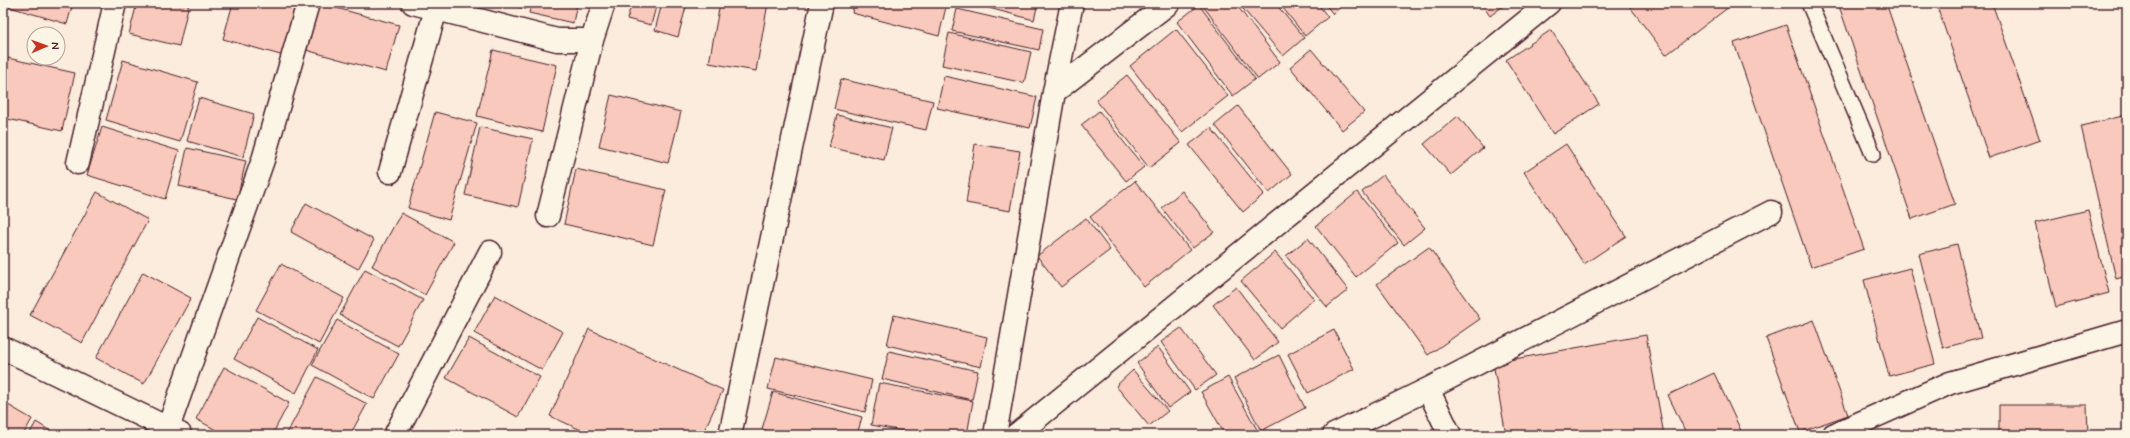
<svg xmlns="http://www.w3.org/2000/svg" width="2130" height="438" font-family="Mynerve,sans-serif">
<rect width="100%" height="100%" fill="#fbecdd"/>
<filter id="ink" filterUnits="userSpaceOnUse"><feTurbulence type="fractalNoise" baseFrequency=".025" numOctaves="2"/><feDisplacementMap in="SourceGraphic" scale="8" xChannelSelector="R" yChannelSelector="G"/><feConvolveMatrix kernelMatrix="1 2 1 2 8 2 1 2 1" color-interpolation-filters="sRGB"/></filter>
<g filter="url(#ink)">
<path fill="#f8c9bc" stroke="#4a1f2b" d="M3,3H73L67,24L3,5Z
M137,3H189L179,46L129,34Z
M233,3L299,4L284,56L223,39Z
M318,3L399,25L386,72L302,49Z
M500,3H528L526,9Z
M532,3H577L573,23L529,13Z
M632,3H657L651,25L627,19Z
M662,3H687L678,37L655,30Z
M720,3H768L756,71L709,63Z
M854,3H931L946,7L939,36L852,13Z
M970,3H1038L1034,20Z
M1207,3H1235L1280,62L1258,79L1203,6Z
M1238,3H1275L1304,38L1283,56Z
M1279,3H1317L1328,17L1305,36Z
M1324,3H1345L1333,14Z
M1481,3H1507L1490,16Z
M1627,3H1734L1666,55Z
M1838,3H1886L1955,204L1912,219Z
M1936,3H1992L2040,140L1989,158Z
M1199,5L1255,79L1233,96L1177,22Z
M957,9L1043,29L1039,50L952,31Z
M1786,25L1864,249L1811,267L1734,43Z
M1176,29L1228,96L1182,132L1130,66Z
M1551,30L1599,104L1553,134L1506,60Z
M949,33L1031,52L1024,83L942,65Z
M1311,49L1364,112L1342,130L1290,67Z
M493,50L557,65L542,132L477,116Z
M3,57L75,73L62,131L3,118Z
M123,60L198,82L180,142L106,120Z
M1127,75L1181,143L1149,168L1096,100Z
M944,76L1037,97L1030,128L937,108Z
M841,79L933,101L926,130L834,109Z
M611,95L681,112L668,163L599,146Z
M199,98L254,114L243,157L187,141Z
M1238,106L1292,174L1269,193L1215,125Z
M1099,111L1144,167L1126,181L1081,125Z
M435,112L477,123L449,220L408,208Z
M837,115L892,128L884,160L829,147Z
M2127,115V276L2116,279L2081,126Z
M1458,116L1483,148L1451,175L1424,144Z
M102,127L179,151L165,199L87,175Z
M480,127L533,139L518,207L465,195Z
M1211,128L1264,194L1243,212L1189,145Z
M975,144L1020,151L1010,211L966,203Z
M1566,144L1626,236L1584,264L1524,172Z
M187,148L246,161L237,199L179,186Z
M576,169L666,190L653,245L564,224Z
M1383,175L1425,228L1404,245L1362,192Z
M1135,181L1190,250L1144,287L1090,217Z
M1182,191L1214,232L1193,248L1162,208Z
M97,192L148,220L82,343L30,315Z
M1357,192L1398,243L1356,277L1316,226Z
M306,203L374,240L358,269L291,232Z
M2088,210L2109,293L2056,307L2035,223Z
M401,213L454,242L425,295L372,266Z
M1086,218L1110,250L1061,287L1037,256Z
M1308,238L1348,290L1327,307L1286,256Z
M1957,244L1981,338L1943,348L1919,254Z
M1429,247L1480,319L1428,355L1377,284Z
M1275,252L1314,299L1280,328L1241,281Z
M281,264L344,298L319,344L256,310Z
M1910,268L1935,364L1889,376L1864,280Z
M365,269L423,300L398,346L340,315Z
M143,272L191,298L144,384L96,358Z
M1236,287L1278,342L1255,360L1213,305Z
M495,295L563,332L542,370L474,333Z
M894,315L987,337L981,367L887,345Z
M257,317L318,350L296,393L234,359Z
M337,320L399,354L374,399L312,365Z
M1814,320L1848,415L1800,432L1766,338Z
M1181,328L1216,375L1195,390L1161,342Z
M589,329L723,390L702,435H592L550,416Z
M1334,330L1354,369L1308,393L1288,354Z
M1646,335L1664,435H1506L1493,363Z
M469,338L540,377L518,417L446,378Z
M1158,347L1190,392L1168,408L1137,363Z
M889,351L978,371L972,400L882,379Z
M1279,355L1305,408L1261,431L1234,378Z
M776,357L872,380L865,412L768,389Z
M224,367L289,403L272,435H225L196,419Z
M1133,370L1168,411L1149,426L1116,386Z
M1714,373L1743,435H1687L1668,395Z
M317,377L367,404L350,435H286Z
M1228,377L1260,435H1225L1201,392Z
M879,383L973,401L967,435H925L871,425Z
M773,392L862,417L857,435H782L762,429Z
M3,402L32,419L23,435H3Z
M1999,405H2087L2088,435H1999Z
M36,422L57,435H29Z
M88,429L100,435H85Z"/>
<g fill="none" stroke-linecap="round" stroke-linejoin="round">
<g stroke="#4a1f2b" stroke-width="18">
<path id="service" d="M1809,3L1873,154"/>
</g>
<g stroke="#4a1f2b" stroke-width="25">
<path id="minor" d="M413,3L557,40H592L604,3
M1054,92L1072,3
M78,163L115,3
M390,172L436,9
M548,216L592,40
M3,348L180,434
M168,428L263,160L308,3
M395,435L490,252
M730,435L822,3
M995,435L1054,92L1169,3
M1016,435L1549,3
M1334,435L1428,389
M1450,435L1428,389L1771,212
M1833,435L1950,383L2127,331"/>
</g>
<use href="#service" stroke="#fcf5e5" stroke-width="15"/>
<use href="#minor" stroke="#fcf5e5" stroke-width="22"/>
</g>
</g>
<rect width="2130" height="438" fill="none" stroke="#fcf5e5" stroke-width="16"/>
<rect x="8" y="8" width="2114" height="422" fill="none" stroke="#4a1f2b" stroke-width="1.5" filter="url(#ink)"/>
<g transform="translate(46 46) rotate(88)"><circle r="19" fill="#fcf5e5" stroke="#b59f9b"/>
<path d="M0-3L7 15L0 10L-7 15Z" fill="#c8321e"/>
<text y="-6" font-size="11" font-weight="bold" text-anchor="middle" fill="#4a1f2b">N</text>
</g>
</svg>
